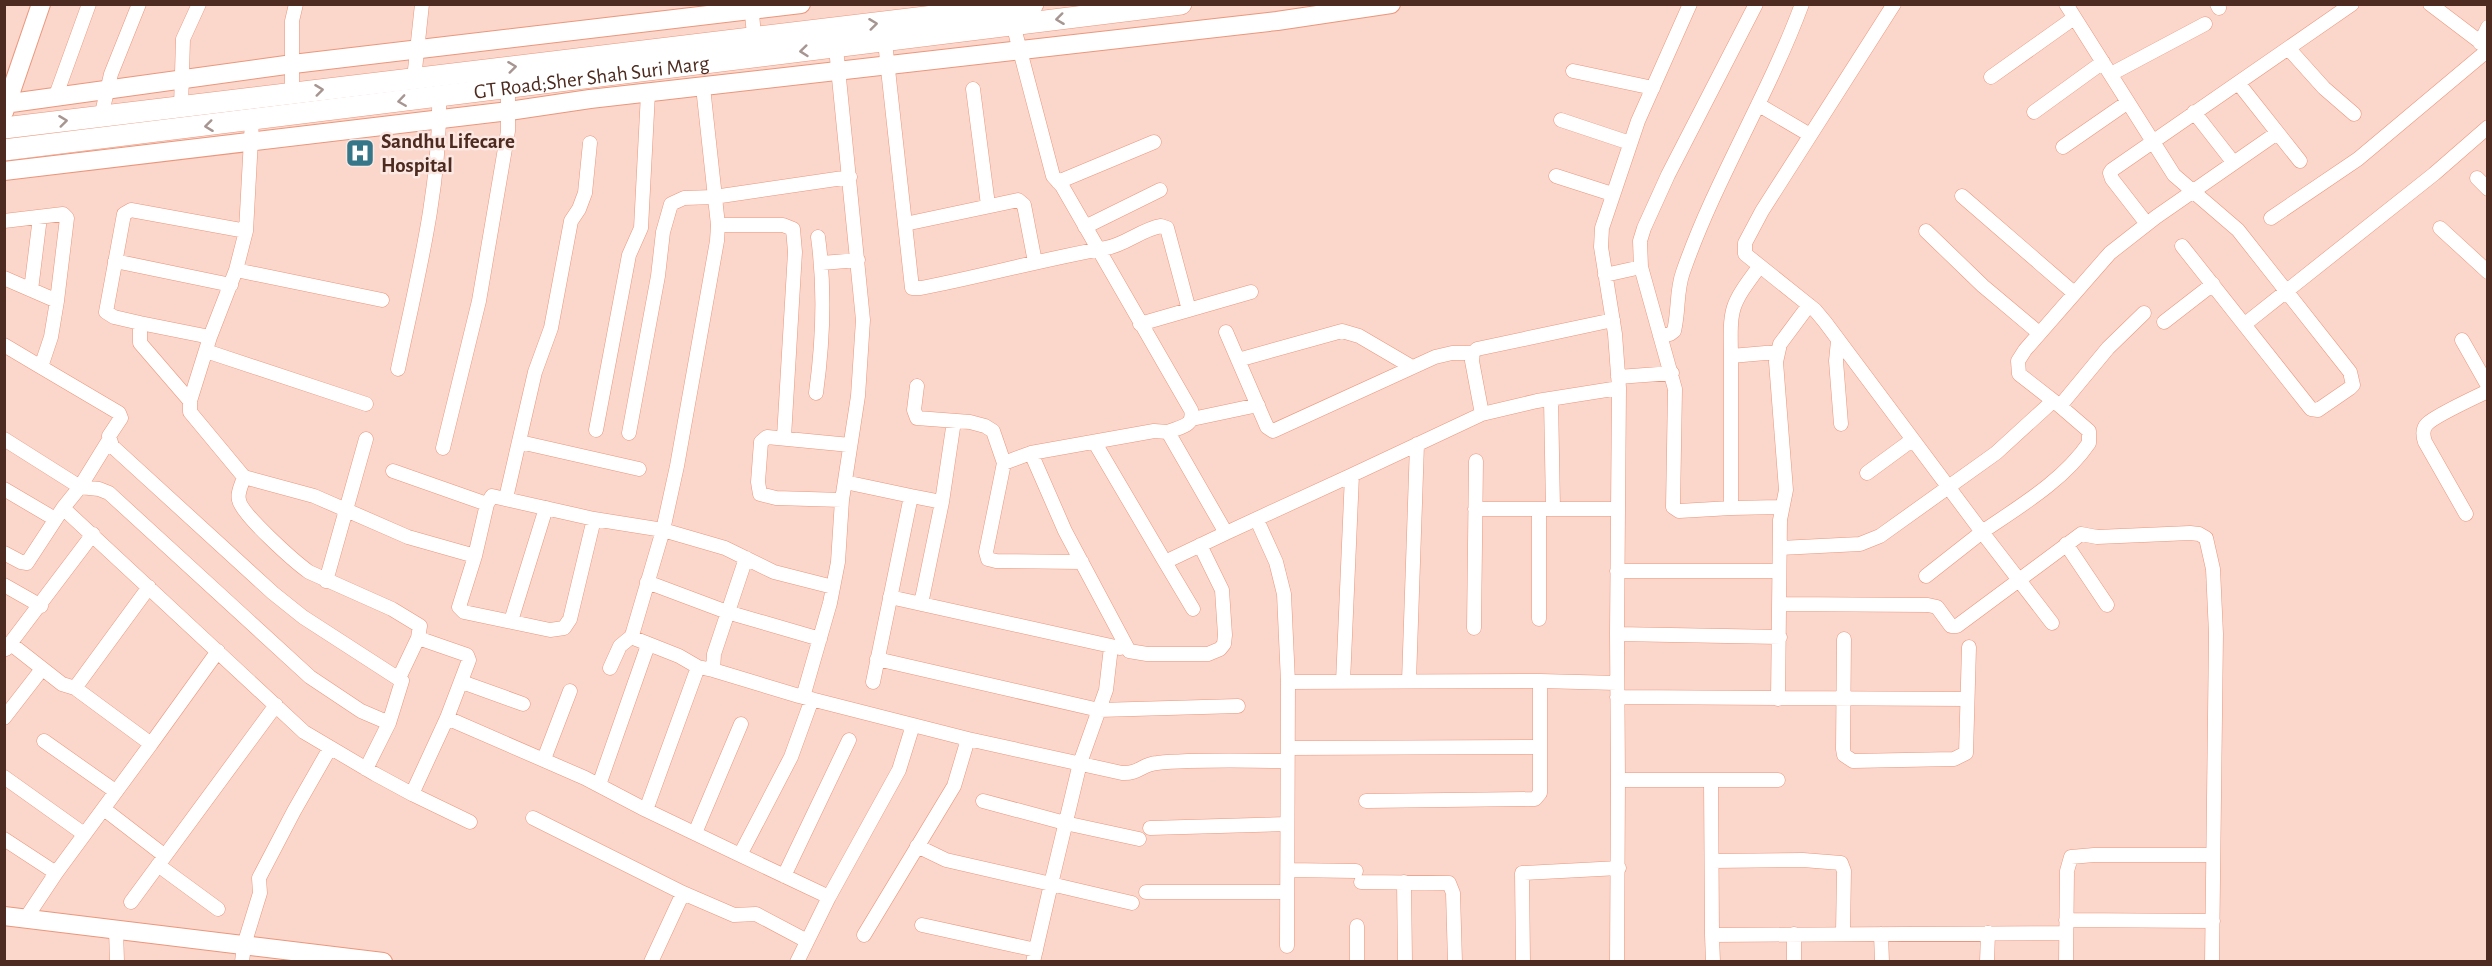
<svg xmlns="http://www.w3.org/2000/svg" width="2492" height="966" font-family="'Alegreya Sans',sans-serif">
<rect width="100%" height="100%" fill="#fbd6ca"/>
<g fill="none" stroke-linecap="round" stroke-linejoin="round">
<g stroke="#eb967b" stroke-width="15">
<path id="street" d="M751,4L755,45
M1894,4L1762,211L1745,243V254L1815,310L1825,322L1982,532C2020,506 2063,481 2089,443V431L2060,406
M2066,4L2174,175L2238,230L2350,372L2353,385L2350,388L2318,410L2311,409L2182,246
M2217,4L2219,8
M2430,4L2488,48
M1013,24L1053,176L1062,186L1191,410C1195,426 1180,427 1168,432
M885,42L912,288H921C983,276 1044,259 1106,248C1125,245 1142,229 1161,226L1167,228L1189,310
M2480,43L2488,27
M2289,49L2324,88L2354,114
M1573,71L1653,88
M2111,74L2205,24
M1991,77L2074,18
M414,79L422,4
M2239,84L2300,161
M703,87L718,225L717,241L677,466L663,530L725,548L774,572L833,587
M973,89L988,205
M292,94V21L296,4
M55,98L89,4
M1759,105L1810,135
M181,107L183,39L199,4
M2034,112L2103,62
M2194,112L2233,162
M101,117L111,74L139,4
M1561,120L1630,143
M2063,147L2128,102
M1556,176L1612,194
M2477,178L2488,189
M1058,182L1154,142
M1962,196L2074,293
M2271,218L2358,159L2488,50
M4,221L63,214L67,218L57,301L4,278
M905,224L1018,200L1024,205L1035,262
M2147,224L2112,179L2110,173L2112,170L2352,4
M718,225H783L793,229L795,252L784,437
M1085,227L1160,190
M2440,228L2488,272
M246,231L252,121
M1926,231L1983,286L2039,333
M115,261L231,285
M822,263L858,260
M1605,275L1641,267
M31,290L40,217
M382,300L236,270L210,337L190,401V412L244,477L314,496L408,537L475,556
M2144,313L2108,348L2060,406L2019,374L2018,361L2025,350L2110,253L2156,217L2277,133
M2164,322L2213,284
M140,323L210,337
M1140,324L1251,292
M2245,324L2434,174L2488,127
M1226,332L1267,427L1273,431L1435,357L1452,353H1473
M1660,336L1670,334L1674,331C1679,311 1676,291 1683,272C1715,180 1768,96 1802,4
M2462,340L2488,386
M1838,341L1836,361L1841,424
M4,345L41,367L51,337L57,301
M206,351L366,404
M1777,352L1731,356V508L1782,507
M1731,356C1730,307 1730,306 1759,267
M1238,360L1342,331L1359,336L1412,367
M41,367L119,413L121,418L109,436L112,446L273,593L303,617L402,681L389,723L366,769
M398,369C417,279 441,188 439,96
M1618,377L1672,373
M917,386L914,410L917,418L970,422L985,426L993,431L1004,463L986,552L988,559L996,561L1082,562
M1619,388L1617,634L1618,780H1778
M816,393C823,342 825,288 818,237
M1551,399L1553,509
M190,401L140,343V323L114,317L106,312L124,214L131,210L246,231L236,270
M1482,414L1472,361L1473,353L1477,349L1613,320
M1192,419L1258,405
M596,430L629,255L641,228L648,93
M629,433L658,276L663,232L671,204L684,198L714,197L850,177
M4,439L80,487L99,489L109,493L310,677L361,711L389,723
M109,440L80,487L63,508L304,732L375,774L412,794L447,718L469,660L467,655L418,638
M520,442L639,469
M1095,443L1165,562
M443,448L479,301L508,131V87
M1031,453L1065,531L1129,651L1147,654H1208L1220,649L1224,644L1225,635L1222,590L1200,545
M1004,463L1031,453L1154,431L1168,432L1226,533L1352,475L1343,682
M393,471L487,504
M1867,473L1912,440
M1352,475L1482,414L1537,401L1619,388L1615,334L1601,247L1602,228L1638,121L1690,4
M244,477C242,484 237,493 239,500C241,514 295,562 309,572L392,609L420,626L418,638L399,678
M845,482L911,496L873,682
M4,489L55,519
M911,496L942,502
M506,498L535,372L551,328L571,221L579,209L585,193L590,143
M842,500L776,498L760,494L758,482L761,442L767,437L850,445
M1731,508L1679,511L1673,507L1675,389L1641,267L1640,241L1644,228L1668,175L1756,4
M1475,509H1618
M1539,509V619
M2466,514L2425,442C2423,436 2422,429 2427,424C2436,415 2474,398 2488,391
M594,519L570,619L564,628L550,630L464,612L459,607L475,556L487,504L492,496L594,519L663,530L633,632L631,637L620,646L610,668
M1257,520L1276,562L1284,594L1288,682
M2066,544L2107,605
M1780,548L1860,544L1880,536L1996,453L2053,401
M4,553L21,562L27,563L63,508
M1617,571H1779
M1926,576L1982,532L2052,623
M326,581L366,439
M647,582L727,612L820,639
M4,585L41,606
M890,597L1120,648
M921,604L942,502L954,421
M1780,604L1928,605L1937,607L1951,626H1957L2081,534L2097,537L2190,533L2199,534L2206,538L2213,569L2216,634L2212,962
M1193,609L1165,562L1226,533
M511,621L546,508
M1474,628L1476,461
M1617,634L1780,637
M631,637L679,656L698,667L713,670L799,696L968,739L1122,773C1139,774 1142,764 1157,763C1199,759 1244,761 1287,761
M1844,639L1843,749L1844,755L1853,761L1954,759L1966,753L1969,647
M11,644L62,684L75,688L151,744L218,651
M6,649L93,534
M877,659L1099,710L1238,706
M713,670L714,654L746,558
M1409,681L1417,444
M462,682L523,704
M75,688L149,587
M803,697L830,603L838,562L842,500L858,396L863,320L836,48
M1617,697L1967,699
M1778,699L1780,520L1786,490L1776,362L1780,344L1809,305
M4,718L42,669
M447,718L585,778L646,810L698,667
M44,741L115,791
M1288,748L1540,747V681
M544,759L570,691
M4,777L84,834
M1711,780L1712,935L2066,933
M599,785L648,645
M412,794L470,822
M983,801L1065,823L1139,839
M1366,801L1535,799L1540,793V747
M104,809L165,856
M646,810L740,855L791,757L812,699
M533,818L683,893L734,915L756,914L807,941
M1150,828L1287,824
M695,833L741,724
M4,839L56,873
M917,846L946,860L1051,884L1080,763L1106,690L1111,647
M740,855L829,897L899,770L913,725
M1712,861L1803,860L1841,863L1844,871L1843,933
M158,865L218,909
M1288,870L1356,871
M784,876L849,740
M1361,882L1449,883L1453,893L1455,962
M1404,882L1405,962
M1146,892H1287
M131,902L276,705
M26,918L56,873L151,744
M2066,920L2213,921
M922,925L1036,950
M116,929L117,962
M1881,934L1882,962
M864,935L954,786L968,739
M1712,935L1713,962
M1287,946L1288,682L1540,681L1617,683
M242,962L244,945L260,893L259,878L294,811L330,748
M651,962L683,893
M797,962L829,897
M1033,962L1051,884L1132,903
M1357,962V926
M1523,962L1522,873L1619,868
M1617,962L1618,780
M1794,962V934
M1987,962L1988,933
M2066,962L2067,871L2071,857L2094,855H2213"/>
</g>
<g stroke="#eb967b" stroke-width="20">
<path id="secondary" d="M4,104L293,64L801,4
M4,112L41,4
M4,171L509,111L590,99L1277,21L1391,4
M4,916L383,962"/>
</g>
<g stroke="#eb967b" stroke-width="22">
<g id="primary">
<path d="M4,128L1033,4"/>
<path id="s1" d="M4,150L1181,4"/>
</g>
</g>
<use href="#street" stroke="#fff" stroke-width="14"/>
<use href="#secondary" stroke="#fff" stroke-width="18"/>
<use href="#primary" stroke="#fff" stroke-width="21"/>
</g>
<defs><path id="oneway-chevron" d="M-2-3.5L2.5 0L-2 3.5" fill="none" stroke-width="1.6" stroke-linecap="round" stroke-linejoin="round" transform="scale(1.5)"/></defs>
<g stroke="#a69590">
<use href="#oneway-chevron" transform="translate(1060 19) rotate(173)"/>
<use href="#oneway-chevron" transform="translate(873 24) rotate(-7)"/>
<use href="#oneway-chevron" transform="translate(804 51) rotate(174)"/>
<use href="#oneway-chevron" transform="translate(512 67) rotate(-7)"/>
<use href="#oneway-chevron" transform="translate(319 90) rotate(-7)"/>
<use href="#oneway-chevron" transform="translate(402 101) rotate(172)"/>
<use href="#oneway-chevron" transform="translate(63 121) rotate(-7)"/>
<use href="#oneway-chevron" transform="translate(209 126) rotate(173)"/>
</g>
<defs>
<g id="hospital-square" transform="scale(1.5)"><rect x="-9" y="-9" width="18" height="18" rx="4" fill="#357789" stroke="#fbe8e2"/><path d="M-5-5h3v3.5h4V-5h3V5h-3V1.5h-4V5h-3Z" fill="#fff"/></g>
</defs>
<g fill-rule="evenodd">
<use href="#hospital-square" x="360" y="153"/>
</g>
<g text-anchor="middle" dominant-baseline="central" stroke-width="5" stroke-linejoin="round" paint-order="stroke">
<g font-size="21" fill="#4e2b20" stroke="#fbe8e2">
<text stroke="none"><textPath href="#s1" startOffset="592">GT Road;Sher Shah Suri Marg</textPath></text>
</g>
<g font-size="21" font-weight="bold" fill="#4e2b20" stroke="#fbe8e2" text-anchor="start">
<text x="381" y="141">Sandhu Lifecare<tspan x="381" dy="24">Hospital</tspan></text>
</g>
</g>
<rect width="2492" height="966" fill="none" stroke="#4e2b20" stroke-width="12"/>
</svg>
